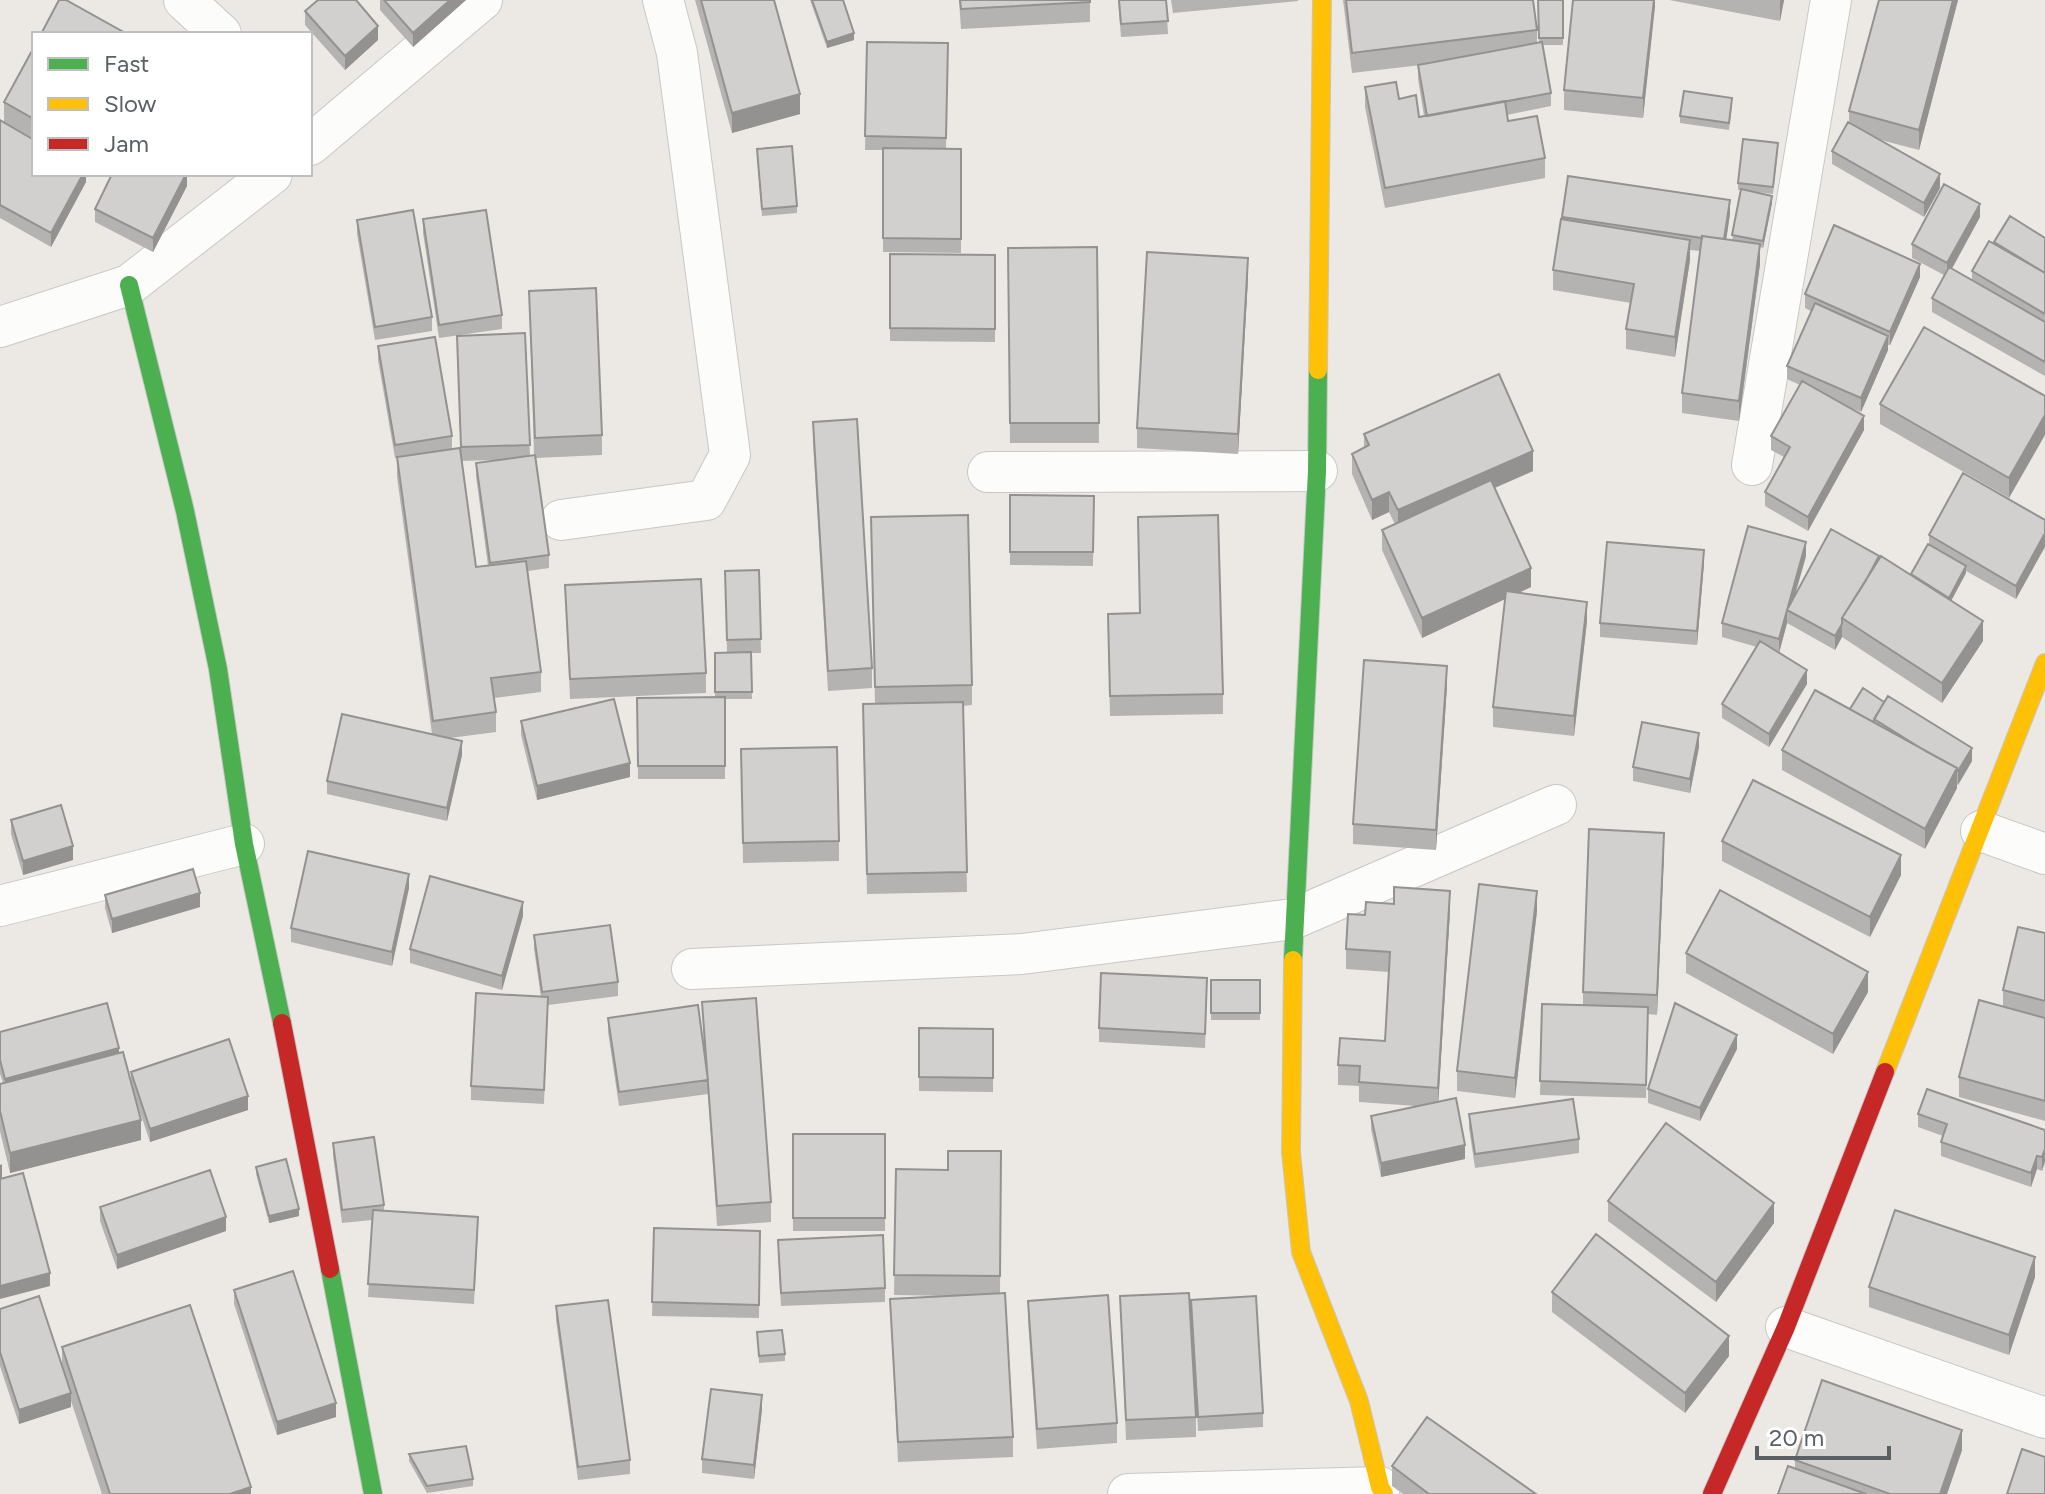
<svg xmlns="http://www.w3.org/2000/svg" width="2045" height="1494" font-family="Figtree,sans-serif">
<rect width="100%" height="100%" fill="#ece9e5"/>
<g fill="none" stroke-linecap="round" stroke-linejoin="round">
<g stroke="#c8c8c8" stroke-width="42">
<path id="street" d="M184,0L221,34
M310,145L482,0
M0,327L129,285L272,174
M1752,465L1831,0
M988,472L1317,471
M561,520L706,500L730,455L677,53L663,0
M1981,831L2045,854
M0,906L244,844
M692,969L1022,954L1293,919L1556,805
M1786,1327L2045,1418
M1128,1494L1380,1487"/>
</g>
<g stroke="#c7c7c6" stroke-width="20">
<path id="fast" d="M129,285L185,511L218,669L244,844L282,1023
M1293,960L1317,471L1318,370
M330,1269L373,1494"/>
</g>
<g stroke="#c7c7c6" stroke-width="20">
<path id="slow" d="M1318,370L1322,0
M1293,960L1291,1152L1301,1252L1359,1401L1380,1487L1384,1494
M1885,1072L2045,663"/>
</g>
<g stroke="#c7c7c6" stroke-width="20">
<path id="jam" d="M282,1023L330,1269
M1712,1494L1786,1327L1885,1072"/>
</g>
<use href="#street" stroke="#fcfcfb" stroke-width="40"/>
<use href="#fast" stroke="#4caf50" stroke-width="18"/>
<use href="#slow" stroke="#ffc107" stroke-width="18"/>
<use href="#jam" stroke="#c62828" stroke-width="18"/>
</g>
<path fill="#b5b3b1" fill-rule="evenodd" d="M380,0H466L413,47L380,10Z
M695,0H774L800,114L732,133Z
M810,0H843L854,40L827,48Z
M959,0H1090V22L961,29Z
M1118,0H1166L1168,34L1121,37Z
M1171,0H1298V1L1173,13Z
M1343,0H1533L1537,30V43L1539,42L1538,0H1563V45H1542L1551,93V106L1507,115L1508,121L1545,158V178L1385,208L1365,107V87L1399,99L1419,117L1424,116L1418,79V65H1421L1352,73Z
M1655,0L1643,118L1564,110V90Z
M1669,0H1784L1780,21Z
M1879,0H1958L1919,150L1877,139L1940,188L1924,217L1832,164V151L1849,123V111Z
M305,11L378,40L345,70L305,25Z
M867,42L948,43L946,148L961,149V253L883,252V150H865Z
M34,47V139L4,122V102Z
M1732,105L1729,130L1680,123V116Z
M0,120L86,174V182L51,247L0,218Z
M1778,150L1773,194L1750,191L1772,203L1763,248L1760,247V264L1739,421L1682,413V393L1700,251L1690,250V260L1675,357L1626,349V329L1631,303L1553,290V270L1568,176L1730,214L1726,239L1732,240L1741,190H1738V183Z
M757,156L797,206V213L762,216Z
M187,174V186L153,252L95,222V209Z
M1980,217L1952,269L1972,280V271L1994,244L2045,238V376L1932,312V298L1944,275L1912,258V244Z
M423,219L502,315V329L439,338L423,233Z
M357,220L432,317V331L375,340L357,234Z
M1097,247L1099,443H1010L1008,248Z
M890,254L995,255V342L890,341Z
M1920,277L1890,345H1888V350L1861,412L1844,405L1864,430L1808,531L1765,506V492L1784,457L1771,450V436L1800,385L1787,379V366L1811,311L1805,308V294Z
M1248,278L1238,454L1137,448V428Z
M529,291L602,435V455L536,458L549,555V568L528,571L541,672V692L494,698L496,712V732L450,738L462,755L447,821L327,794V781L432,734L397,477V458H395L378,360V346L452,436V449L461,456L457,350L525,333L530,455H534ZM497,460L476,463V476L488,566L476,567L461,461Z
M2045,396L2009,498L1880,424V404Z
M813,422L872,668V688L828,691L813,442Z
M1364,434L1533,471L1495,488L1531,587L1519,593L1587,621L1574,736L1493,727V707L1505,599L1422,638L1382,550V530L1395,524L1389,512L1372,520L1352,474V454L1364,448Z
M1010,495L1094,496L1093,566L1010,565Z
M2045,520L2016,599L1966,571V573L1951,600L1983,641L1942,703L1842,637L1835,650L1787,623L1779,653L1807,684L1769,747L1722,718V704L1757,647L1722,637V623L1806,556L1795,596L1879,559L1911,574L1929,545V535Z
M871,537L972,685V705L963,706L967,892L867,894L863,724L875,703Z
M1704,563L1697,645L1600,637V623Z
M759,570L761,653H751L752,699H725V779H638L637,698L715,697V653H727L725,571Z
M565,585L706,673V693L570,699Z
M1139,613L1223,694V714L1110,716L1108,634Z
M1447,686L1436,850L1353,844V824Z
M1850,709L1972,761L1958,785L1957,784V788L1925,849L1782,770V750Z
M521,721L630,777L537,800L521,735Z
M1699,747L1690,793L1633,781V767Z
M741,749L839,841V861L743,863Z
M11,820L73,860L23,875L11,834Z
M1722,841L1901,875L1870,937L1722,861Z
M1664,853L1657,1015L1648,1014L1646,1098L1540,1095L1542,1004L1583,1005V992Z
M409,888L392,966L291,942V928Z
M105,895L200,907L112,933L105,908Z
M1450,911L1438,1102L1465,1159L1381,1177L1371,1129V1116L1416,1106L1359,1102V1086L1338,1085V1065L1385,1041L1389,972L1346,969V949L1365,915Z
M1537,911L1515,1098L1457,1091V1071Z
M523,916L502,990L410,963V949Z
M2045,933V1121L1959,1097V1077L2003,1007V990Z
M534,935L618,982V996L548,1005L544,1104L471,1100V1086L541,997L534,949Z
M1686,953L1868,992L1833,1054L1686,973Z
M1211,980H1260V1020H1211Z
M1207,992L1205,1048L1099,1042V1028Z
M702,1002L771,1202V1222L717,1226L708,1094L619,1106L608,1032V1018L705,1060Z
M919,1028L993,1029V1092L919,1091Z
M0,1032L119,1053L131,1084V1072L248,1110L150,1142L133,1091L141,1140L10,1173L0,1131V1084L3,1083L0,1074Z
M1737,1049L1700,1121L1648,1103V1089Z
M1469,1114L1579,1139V1153L1475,1168L1469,1128Z
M1918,1114L2045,1130L2042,1171L2037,1169L2031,1187L1941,1156V1142L1943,1136L1918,1127Z
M793,1134H885V1231H793Z
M333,1143L384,1205V1210L478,1230L474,1304L368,1297L372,1220L342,1223L333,1156Z
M1001,1151L1000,1293L1013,1437V1457L898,1462L890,1299L951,1296L894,1295L896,1169L948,1170Z
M256,1167L299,1216L269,1223L256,1174Z
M1608,1201L1774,1223L1716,1302L1608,1221Z
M100,1207L226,1231L117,1269L100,1221Z
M654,1228L760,1231L759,1318L652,1316Z
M778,1253L885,1288V1302L781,1306Z
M2035,1277L2009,1355L1869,1307V1287Z
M234,1290L336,1417L277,1435L234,1304Z
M1552,1292L1729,1356L1685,1413L1552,1312Z
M1120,1296L1196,1417V1437L1126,1440Z
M1191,1300L1263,1413V1427L1198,1431Z
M1028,1301L1117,1423V1443L1037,1449L1028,1321Z
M556,1306L630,1460V1474L578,1480L556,1320Z
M0,1309L62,1365V1347L251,1494H102L71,1401V1407L19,1424L0,1366Z
M757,1332L785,1354V1361L759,1363Z
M762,1409L754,1479L702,1473V1459Z
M1962,1450L1947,1494H1778L1795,1469V1460Z
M409,1454L473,1479V1486L427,1493L409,1461Z
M1392,1466L1536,1494H1403L1392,1486Z"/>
<path fill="#939290" d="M450,0H466L413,47V33Z
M1654,0H1655V7L1643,118V98Z
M1780,0H1784L1780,21Z
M1953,0H1958L1919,150V130Z
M378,26V40L345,70V56Z
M854,33V40L827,48V42Z
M800,94V114L732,133V113Z
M83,174H86V182L51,247V233Z
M186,174H187V186L153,252V238Z
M1940,174V188L1924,217V203Z
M1772,196V203L1763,248V241Z
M1730,200V214L1724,255V241Z
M1980,204V217L1947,277V263Z
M1690,240V260L1675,357V337Z
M1760,244V264L1739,421V401Z
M1248,258V278L1238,454V434Z
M1920,264V277L1890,345V332Z
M1888,336V350L1861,412V398Z
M2045,415V435L2009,498V478Z
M1864,416V430L1808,531V517Z
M1533,451V471L1398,530V510Z
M1389,492V512L1372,520V500Z
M2045,533V547L2016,599V586Z
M1806,542V556L1790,611L1787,610V623L1779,653V639Z
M1704,550V563L1697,645V631Z
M1966,566V573L1949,605V598Z
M1531,568V587L1422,638V618Z
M1587,602V621L1574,736V716Z
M1983,621V641L1942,703V683Z
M1842,624V637L1835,650V636Z
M1447,666V686L1436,850V830Z
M1807,670V684L1769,747V734Z
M1699,733V747L1690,793V779Z
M462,741V755L447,821V808Z
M1972,748V761L1958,785V771Z
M630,763V777L537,800V786Z
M1957,768V788L1925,849V829Z
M1664,833V853L1657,1015V995Z
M73,846V860L23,875V861Z
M1901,855V875L1870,937V917Z
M409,874V888L392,966V952Z
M1450,891V911L1438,1108V1088Z
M1537,891V911L1515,1098V1078Z
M200,893V907L112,933V919Z
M523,902V916L502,990V976Z
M1868,972V992L1833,1054V1034Z
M1737,1035V1049L1700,1121V1108Z
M119,1048V1061L5,1093V1079Z
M248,1096V1110L150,1142V1129Z
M141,1120V1140L10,1173V1153Z
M1465,1145V1159L1381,1177V1163Z
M2045,1149V1162L2042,1171V1157Z
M2037,1156V1169L2031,1187V1173Z
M2,1164V1178H0V1165Z
M1774,1203V1223L1716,1302V1282Z
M299,1209V1216L269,1223V1216Z
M226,1217V1231L117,1269V1255Z
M2035,1257V1277L2009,1355V1335Z
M50,1273V1286L0,1299V1286Z
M1729,1336V1356L1685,1413V1393Z
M71,1393V1407L19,1424V1410Z
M762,1395V1409L754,1479V1465Z
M336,1403V1417L277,1435V1422Z
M1962,1430V1450L1947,1494H1940Z
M251,1487V1494H230Z"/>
<path fill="#d2d0ce" stroke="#939290" stroke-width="2" d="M59,0H66L127,34H41Z
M318,0H356L378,26L345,56L305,11Z
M384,0H450L413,33Z
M701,0H774L800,94L732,113Z
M812,0H843L854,33L827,42Z
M960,0H1090V2L961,9Z
M1119,0H1166L1168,21L1121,24Z
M1346,0H1533L1537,30L1352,53Z
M1538,0H1563V38H1539Z
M1573,0H1654L1643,98L1564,90Z
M1879,0H1953L1919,130L1849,111Z
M867,42L948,43L946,138L865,136Z
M1542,42L1551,93L1427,116L1418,65Z
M34,47V119L4,102Z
M1396,82L1399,99L1416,95L1419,117L1505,101L1508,121L1537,116L1545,158L1385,188L1365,87Z
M1684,91L1732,98L1729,123L1680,116Z
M0,120L34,140V174H83L51,233L0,205Z
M1848,122L1940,174L1924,203L1832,151Z
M1743,139L1778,143L1773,187L1738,183Z
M792,146L797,206L762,209L757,149Z
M883,148L961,149V239L883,238Z
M112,174H186L153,238L95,209Z
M1568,176L1730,200L1724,239L1702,236V238L1562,217Z
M1944,184L1980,204L1947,263L1912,244Z
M1741,189L1772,196L1763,241L1732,235Z
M413,210L432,317L375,327L357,220Z
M486,210L502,315L439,325L423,219Z
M2010,216L2045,238V273L1994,242Z
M1561,219L1690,240L1675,337L1626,329L1634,284L1553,270Z
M1834,225L1920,264L1890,332L1805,294Z
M1702,236L1760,244L1739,401L1682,393Z
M1989,241L2045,273V314L1972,271Z
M1097,247L1099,423H1010L1008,248Z
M1147,252L1248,258L1238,434L1137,428Z
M890,254L995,255V329L890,328Z
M1949,267L2045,322V362L1932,298Z
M596,288L602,435L535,438L529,291Z
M1815,303L1888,336L1861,398L1787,366Z
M1924,327L2045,396V415L2009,478L1880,404Z
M525,333L530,445L461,447L457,336Z
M435,337L452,436L395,445L378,346Z
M1499,374L1533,451L1398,510L1389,492L1372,500L1352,454L1369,445L1364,434Z
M1802,381L1864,416L1808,517L1765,492L1790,447L1771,436Z
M857,419L872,668L828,671L813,422Z
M460,448L476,567L526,561L541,672L491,678L496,712L433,721L397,457Z
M535,455L549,555L490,563L476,463Z
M1963,473L2045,520V533L2016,586L1929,535Z
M1491,480L1531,568L1422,618L1382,530Z
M1010,495L1094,496L1093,552H1010Z
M968,515L972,685L875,687L871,517Z
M1218,515L1223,694L1110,696L1108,614L1140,613L1138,517Z
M1748,526L1806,542L1779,639L1722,623Z
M1831,529L1879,556L1865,582L1842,618V624L1835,636L1787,610Z
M1607,542L1704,550L1697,631L1600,623Z
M1928,544L1966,566L1949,598L1911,574Z
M1881,556L1983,621L1942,683L1842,618Z
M759,570L761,639L727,640L725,571Z
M701,579L706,673L570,679L565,585Z
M1506,591L1587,602L1574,716L1493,707Z
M1760,641L1807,670L1769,734L1722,704Z
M751,652L752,692H715V653Z
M1364,660L1447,666L1436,830L1353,824Z
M1863,688L1884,702L1873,722L1850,709Z
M1815,690L1957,768L1925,829L1782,750Z
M1888,696L1972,748L1958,771L1956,770L1957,768L1927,752L1874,719Z
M725,697V766H638L637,698Z
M614,699L630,763L537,786L521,721Z
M963,702L967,872L867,874L863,704Z
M342,714L462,741L447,808L327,781Z
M1642,722L1699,733L1690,779L1633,767Z
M837,747L839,841L743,843L741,749Z
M1753,780L1901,855L1870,917L1722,841Z
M61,805L73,846L23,861L11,820Z
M1589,829L1664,833L1657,995L1583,992Z
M308,851L409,874L392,952L291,928Z
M193,869L200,893L112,919L105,895Z
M430,876L523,902L502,976L410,949Z
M1479,884L1537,891L1515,1078L1457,1071Z
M1394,887L1450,891L1438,1088L1359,1082L1360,1066L1338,1065L1340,1038L1385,1041L1390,952L1346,949L1348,914L1365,915L1366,902L1394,904Z
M1720,890L1868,972L1833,1034L1686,953Z
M610,925L618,982L542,992L534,935Z
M2018,927L2045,933V1001L2003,990Z
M1101,973L1207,978L1205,1034L1099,1028Z
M1211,980H1260V1013H1211Z
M476,993L548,997L544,1090L471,1086Z
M756,998L771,1202L717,1206L702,1002Z
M1979,1000L2045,1018V1101L1959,1077Z
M107,1003L119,1048L5,1079L0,1060V1032Z
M1675,1003L1737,1035L1700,1108L1648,1089Z
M1542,1004L1648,1007L1646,1085L1540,1081Z
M698,1005L708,1080L619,1092L608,1018Z
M919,1028L993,1029V1078L919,1077Z
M229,1039L248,1096L150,1129L131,1072Z
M123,1052L141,1120L10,1153L0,1111V1084Z
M1927,1089L2045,1130V1149L2042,1157L2037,1156L2031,1173L1941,1142L1947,1124L1918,1114Z
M1456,1098L1465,1145L1381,1163L1371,1116Z
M1573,1099L1579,1139L1475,1154L1469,1114Z
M1666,1123L1774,1203L1716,1282L1608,1201Z
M793,1134H885V1218H793Z
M374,1137L384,1205L342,1210L333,1143Z
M948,1151H1001L1000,1276L894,1275L896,1169L948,1170Z
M286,1159L299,1209L269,1216L256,1167Z
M210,1170L226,1217L117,1255L100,1207Z
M23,1173L50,1273L0,1286V1179Z
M373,1210L478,1217L474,1290L368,1284Z
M1895,1210L2035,1257L2009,1335L1869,1287Z
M654,1228L760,1231L759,1305L652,1302Z
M1596,1234L1729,1336L1685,1393L1552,1292Z
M883,1235L885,1288L781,1293L778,1240Z
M293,1271L336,1403L277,1422L234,1290Z
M1005,1293L1013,1437L898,1442L890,1299Z
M1189,1293L1196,1417L1126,1420L1120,1296Z
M1108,1295L1117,1423L1037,1429L1028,1301Z
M39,1296L71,1393L19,1410L0,1352V1309Z
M1256,1296L1263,1413L1198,1417L1191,1300Z
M608,1300L630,1460L578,1467L556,1306Z
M190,1305L251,1487L230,1494H110L62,1347Z
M782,1330L785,1354L759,1356L757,1332Z
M1822,1380L1962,1430L1940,1494H1890L1795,1460Z
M711,1389L762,1395L754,1465L702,1459Z
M1427,1417L1536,1494H1429L1392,1466Z
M466,1446L473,1479L427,1486L409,1454Z
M2022,1449L2045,1457V1494H2007Z
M1788,1466L1866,1494H1778Z"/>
<rect x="32" y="32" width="280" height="144" fill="#ffffff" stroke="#bdbfc1" stroke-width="2"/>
<rect x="48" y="58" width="40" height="12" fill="#4caf50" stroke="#bdbfc1" stroke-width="2"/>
<text x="104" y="72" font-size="24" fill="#5a6064">Fast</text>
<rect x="48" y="98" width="40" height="12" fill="#ffc107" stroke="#bdbfc1" stroke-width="2"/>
<text x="104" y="112" font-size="24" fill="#5a6064">Slow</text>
<rect x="48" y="138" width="40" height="12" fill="#c62828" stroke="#bdbfc1" stroke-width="2"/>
<text x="104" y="152" font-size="24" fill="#5a6064">Jam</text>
<path d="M1757 1446v12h132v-12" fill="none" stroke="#5a6064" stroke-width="4"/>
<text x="1769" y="1446" font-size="24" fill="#5a6064" stroke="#ffffff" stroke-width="6" paint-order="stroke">20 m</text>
</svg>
